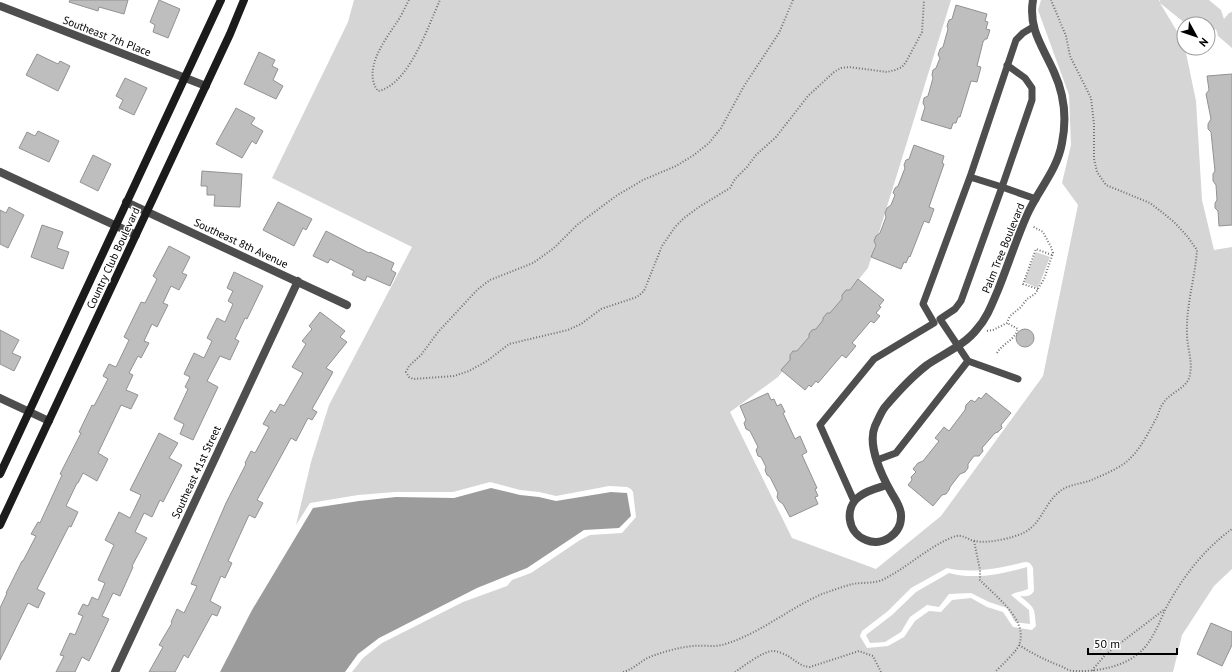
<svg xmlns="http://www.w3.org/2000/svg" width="1232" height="672" font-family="'PT Sans',sans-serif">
<rect width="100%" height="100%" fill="#fff"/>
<path fill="#d5d5d5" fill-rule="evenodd" d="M354,0H951L868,268L778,377L730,412L792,538L876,569L941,516L1043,376L1078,205L1062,183L1071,145L1069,95L1038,10L1041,0H1159L1160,2V0H1209L1221,10L1224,19L1229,13L1232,12V48L1218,36L1216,29L1208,36V24H1186L1160,3L1184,43V48H1185L1196,101L1202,200L1214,250L1232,247V569L1214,586L1182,635L1173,672H352L363,658L382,643L463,602L507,586L512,580L531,573L580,540L590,535L622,533L636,517L633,492L631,489L627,487L609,486L556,496L539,492L520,490L490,482L453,492H395L358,495L310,503L296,525L311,462L329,405L412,247L272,178L348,22ZM1025,562C1030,562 1031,564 1033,568L1034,591C1031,596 1026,597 1020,596C1036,609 1034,607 1036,626L1032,630L1013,627L1003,612L987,607L971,598L952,600L941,612L929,611L915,621L904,637L888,646L867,648L860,636L862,631L888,611L911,588L947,568C973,574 1000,568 1025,562Z
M1036,252L1050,257L1038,288L1024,282Z
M1027,567L1028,589C1022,592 1018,591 1011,595L1029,610L1030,624L1015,622L1007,608L989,602L971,593L949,594L939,607L927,605L910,617L901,632L885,642L870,643L866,635L892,615L916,592L949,573C975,580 1002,574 1027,567Z"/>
<path fill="#9c9c9c" d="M491,488L520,495L539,497L556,501L611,492L627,493L631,516L619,528L584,530L527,568L477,588L379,638L358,654L345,672H220L252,610L313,508L359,501L396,497L454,498Z"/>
<path fill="#bebebe" stroke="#929292" d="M70,0H128L124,14L99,7L98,11L69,2Z
M159,0L180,9L168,38L153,32L155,25L150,22Z
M956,5L987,14L985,21L988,22L986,29L990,30L987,39H985L983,42L977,66L981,67L977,82L971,81L960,117H958L956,123H953L951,129L921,120L925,107L923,103L924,98L928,96L933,78L932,75L933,70L936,68L940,58L938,55L940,49L943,47L948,29L947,26L949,20L952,19Z
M259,52L275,60L272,66L278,69L273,80L283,86L276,99L244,84Z
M37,54L58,64L60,61L70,66L58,91L26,75Z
M1232,74V225L1219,226L1218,211L1215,208V203L1217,200L1216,185L1213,181V174L1215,171L1211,132L1208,129V124L1211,119L1206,94L1209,90L1207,76Z
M125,78L147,88L134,115L119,108L123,100L116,96Z
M236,108L255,118L251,124L263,131L256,144L252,141L242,158L216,144Z
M38,131L59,141L49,162L19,148L27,132L35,136Z
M914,145L944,156L942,163L944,164L929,207L934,209L929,223L924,221L910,257L909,256L906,263L904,262L901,269L871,257L876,245L874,241L876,236L880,233L886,217L885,213L887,208L891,205L895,195L893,193L895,188L898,186L905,168L904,165L906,160L909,159Z
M93,155L111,164L98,191L80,182Z
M202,171L242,174L240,207L214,206L215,195H207V186H201Z
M278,202L312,219L306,230L303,228L294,246L263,230Z
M9,207L24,215L8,248L0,244V210L6,213Z
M42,225L63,232L57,248L69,252L63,269L31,257Z
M326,231L369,253L370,252L394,263L391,270L396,273L390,286L367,276L365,281L352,275L354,271L330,259L328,263L313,256Z
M169,246L190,257L182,273L187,275L179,290L171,286L163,303L168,305L157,327L152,324L144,341L149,343L141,358L138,356L129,373L133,375L126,390L138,395L131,409L121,405L98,453L108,459L97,481L83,473L78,483H77L66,506L78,512L71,527L69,526L37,589L45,593L38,608L28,603L0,660V608L7,593H6L22,561H23L36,536L31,534L38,522L40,523L62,475L60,474L81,433L79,432L92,405L94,406L108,379L103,376L109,364L116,367L129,340L124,337L141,302L145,303L157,279L153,276Z
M234,272L263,286L247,319L245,318L235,339L239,341L230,360L220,356L207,381L218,387L193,440L180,434L184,424L174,419L188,389L185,387L190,377L184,374L194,353L204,358L212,341L207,338L217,318L225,322L233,304L228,301L233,291L227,288Z
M858,279L884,300L879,306L881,307L876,313L880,316L874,323L871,321L869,323L852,343L856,346L846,358L842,355L818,383L816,381L811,387L809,385L805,390L781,370L790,360V355L793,351H797L809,337V334L812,330L816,329L823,320V318L827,313H830L842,299V295L846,290H850Z
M320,312L345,331L340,337L347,342L326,368L333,372L312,409L317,412L312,420L308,418L296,441L291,438L257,500L263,503L255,518L249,515L228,561L232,563L225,578L221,576L210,601L221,607L217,616L212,614L188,658L184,655L175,672H149L163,647L159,645L172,623L171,622L177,609L184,613L197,586L191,584L226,503L246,464L245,463L251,451L255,453L269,427L263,424L271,410L275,413L280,404L284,406L303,373L292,367L306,344L302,341L312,329L309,326Z
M1016 338a9 9 0 1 1 18 0a9 9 0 1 1-18 0Z
M0,330L19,340L12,353L21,357L14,371L0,364Z
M768,393L771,400L774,399L777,406L781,404L785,412L783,413L795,439L800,436L807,452L802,455L817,488L815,489L818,496L815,497L818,504L790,517L783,504L779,501L777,497L778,493L770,477L767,475L765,470L766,467L761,457L758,456L756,450L758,447L750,431L746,429L744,423L746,420L740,406Z
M986,393L1011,413L1001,425L1002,428L998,432L995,433L982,448L983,451L979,456H974L968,464V468L965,472L960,474L950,487L949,490L946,494L942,495L933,506L908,485L912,480L911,477L916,472L913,469L918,463L923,461L939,441L935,438L944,427L949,431L965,410L966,405L971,400L975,402L979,397L981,399Z
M159,433L178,443L169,458L182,465L163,502L160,500L152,517L144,513L135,532L147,538L132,566L133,567L120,596L113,593L102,616L109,619L89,661L82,657L75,672H56L64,656L60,655L70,633L75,635L83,616L78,614L83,604L88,606L92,597L98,600L105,583L98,580L114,545L105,540L119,512L130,518L141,495L130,490Z
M1211,623L1232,632V645L1222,666L1197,654Z"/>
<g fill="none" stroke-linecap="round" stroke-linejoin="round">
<path stroke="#707070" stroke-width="2" stroke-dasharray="1 2" stroke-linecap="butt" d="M409,0C405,7 402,15 397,22C385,40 362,70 378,91C409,85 428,26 440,0
M793,0L779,33L744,86L721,128L709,143L694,155L676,166L643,180L616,196L577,225L554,248L533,263L490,280L478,289L438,332L421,355L409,366L406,372L409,377L413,379L454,376L469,371L487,361L509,344L568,330L581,324L601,309L637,297L644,291L662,246L675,227L684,218L699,207L730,188L735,179L747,167L756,155L776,137L808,96L834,72L841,68L849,67L887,72L895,70L902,67L906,62L922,32L924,0
M1038,289L1023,284L1036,249L1052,255
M987,331L993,330L1007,323L1010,316L1021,307L1027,299L1035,294L1044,279L1053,253L1051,247L1043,232L1032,226
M997,353C1004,342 1014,341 1018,329L1007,323
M974,541L980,570V580C995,596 1029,620 1019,645C1017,651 1001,666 995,672
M1019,645C1033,654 1047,661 1063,667C1066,669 1070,671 1074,671C1099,672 1130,666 1146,646C1155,634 1160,621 1166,608C1182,578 1204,549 1232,529
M1093,671L1094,668L1106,654L1165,609
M623,672C635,669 643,658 655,655C667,651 680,647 694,646C703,645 713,647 722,645C758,635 788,609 822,594C831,591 844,586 853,584C863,582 875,584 884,579C908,567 928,547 953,537C963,533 967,540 975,541C987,544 1013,538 1023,533C1041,525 1044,504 1059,492C1067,485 1079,484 1089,481C1101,476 1115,470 1125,463C1140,451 1148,433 1157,417C1159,412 1160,407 1164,402C1170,393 1186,388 1189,378C1194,363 1187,349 1187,334C1186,305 1195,278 1197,250L1187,236L1174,222L1163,213L1150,203L1106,185L1097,172L1094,159V124L1091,98L1070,56L1066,36L1051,0
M735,672C744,666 763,651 773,651C778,651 784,654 788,656C796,661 800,666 810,667L859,651L873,656L881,672"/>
<path stroke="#4e4e4e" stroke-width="7" d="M1007,65L1025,78L1032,88V100L1002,187L1036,199
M968,361L1018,379
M877,460L896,453L968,361L940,319L955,309L961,301L1002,187L970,177
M854,501L820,425L874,359L934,323L923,304L970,177L1016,40L1023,33L1033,27"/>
<path stroke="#4e4e4e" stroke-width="8" d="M0,6L206,86
M0,172L136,235
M126,202L347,305
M0,398L49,421
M887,485C878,488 868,490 860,496C844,507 847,533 866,540C882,547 902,534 901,515C901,507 895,499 891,492C882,476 867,445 875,426C878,420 881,412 885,407C896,394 914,375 927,365C943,354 965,345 977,329C987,318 992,304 998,290C1008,265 1016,240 1027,215C1038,190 1057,171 1062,143C1067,118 1065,96 1054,72C1043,47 1028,29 1033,0
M115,672L298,281"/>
<path stroke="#1b1b1b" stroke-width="8" d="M0,474L221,0
M0,525L230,34L244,0"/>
</g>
<g text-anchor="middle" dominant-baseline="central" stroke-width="3" stroke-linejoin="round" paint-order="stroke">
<g font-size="11" fill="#000" stroke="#fff">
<text transform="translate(107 36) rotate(21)">Southeast 7th Place</text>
<text transform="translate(241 243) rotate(25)">Southeast 8th Avenue</text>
<text transform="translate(1003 248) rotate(-68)">Palm Tree Boulevard</text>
<text transform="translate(113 258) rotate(-65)">Country Club Boulevard</text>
<text transform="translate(196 472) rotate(-65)">Southeast 41st Street</text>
</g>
</g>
<g transform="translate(1196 36) rotate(130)"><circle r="19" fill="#ffffff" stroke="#999999"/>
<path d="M0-3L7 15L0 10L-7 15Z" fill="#000000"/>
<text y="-6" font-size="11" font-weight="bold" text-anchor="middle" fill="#000000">N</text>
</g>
<path d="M1088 648v6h89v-6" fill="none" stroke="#000000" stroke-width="2"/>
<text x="1094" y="648" font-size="12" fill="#000000" stroke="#ffffff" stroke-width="3" paint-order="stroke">50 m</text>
</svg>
